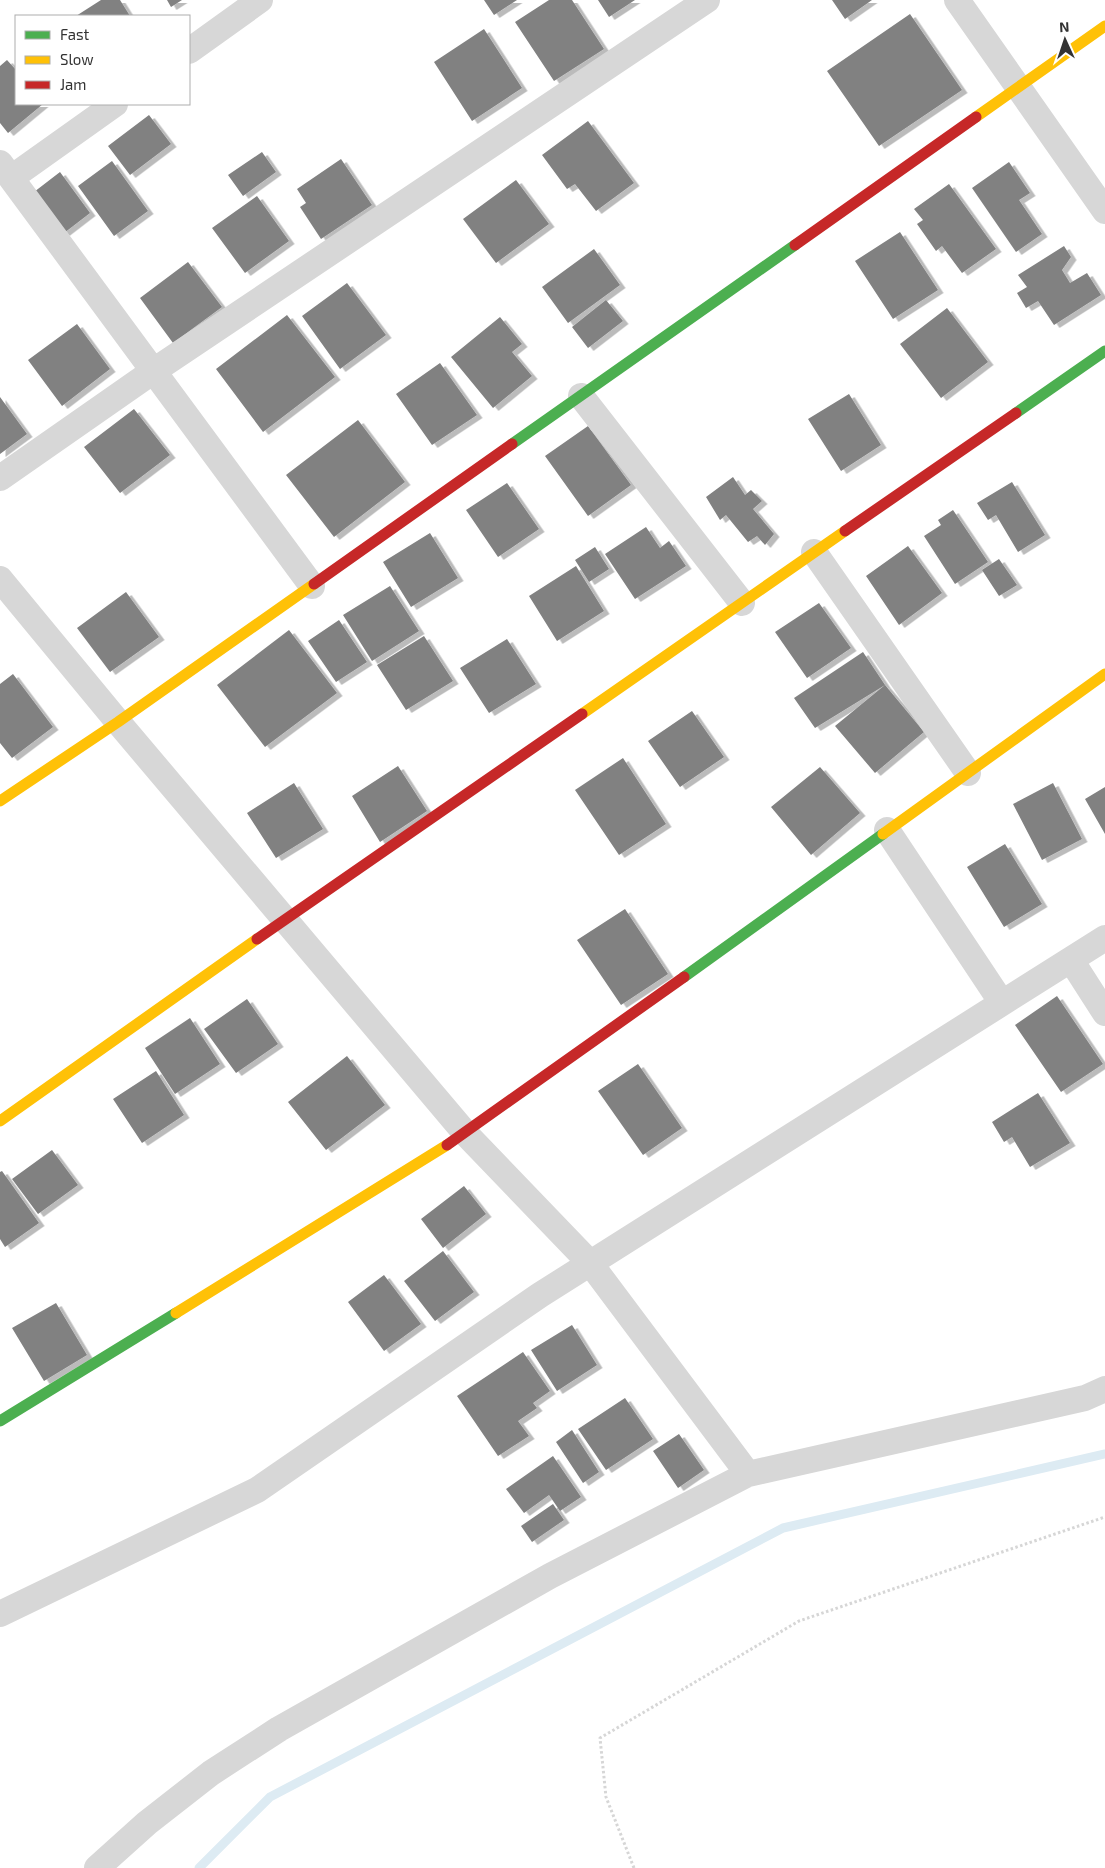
<svg xmlns="http://www.w3.org/2000/svg" width="1105" height="1868" font-family="'Exo 2',sans-serif">
<defs>
<filter id="shadow"><feDropShadow dx="5.5" dy="3" stdDeviation="0" flood-color="#0004"/></filter>
</defs>
<rect width="100%" height="100%" fill="#fff"/>
<g fill="none" stroke-linecap="round" stroke-linejoin="round">
<path stroke="#ddebf3" stroke-width="9" d="M199,1868L270,1797L783,1528L1105,1454"/>
</g>
<path fill="#818181" filter="url(#shadow)" d="M101,0H120L130,16H76Z
M167,0H182L171,7Z
M484,0H517L494,15Z
M549,0H572L604,49L554,81L515,22Z
M598,0H635L609,17Z
M832,0H872L845,19Z
M910,14L962,90L879,146L827,71Z
M484,29L522,88L472,121L434,62Z
M7,60L16,70V104H43L8,133L0,123V66Z
M149,115L171,144L130,175L108,146Z
M588,121L634,183L596,211L575,184L567,189L542,155Z
M262,152L276,172L243,196L228,175Z
M341,159L372,205L321,239L300,207L306,203L297,189Z
M112,161L148,211L114,236L78,186Z
M1009,162L1030,193L1019,200L1042,234L1016,252L972,188Z
M60,172L90,213L64,233L34,192Z
M516,180L549,224L496,263L463,219Z
M949,184L996,249L962,273L942,246L936,251L917,224L923,220L914,209Z
M257,196L289,241L245,273L212,228Z
M900,232L938,290L893,319L855,261Z
M1064,246L1071,257L1062,270L1070,283L1087,273L1101,295L1054,325L1038,301L1026,308L1017,293L1027,287L1018,275Z
M594,249L620,285L568,323L542,287Z
M188,262L222,307L173,343L140,298Z
M347,283L386,335L340,369L302,316Z
M606,300L623,321L588,348L572,327Z
M947,308L988,362L941,398L900,344Z
M287,315L335,377L263,432L216,369Z
M500,317L522,344L512,352L532,376L493,408L451,357Z
M77,324L110,369L62,406L28,360Z
M440,363L477,415L432,445L396,394Z
M849,394L881,445L841,471L808,419Z
M0,397L27,434L0,454Z
M134,409L170,455L120,493L84,447Z
M358,420L405,482L334,537L286,475Z
M588,426L631,485L588,516L545,456Z
M733,477L745,495L751,490L762,501L753,509L774,534L765,545L757,536L748,542L726,515L720,520L706,497Z
M1012,482L1045,535L1018,552L996,515L988,520L977,503Z
M507,483L539,529L498,557L466,510Z
M953,510L988,562L955,584L924,536L941,525L938,520Z
M646,527L660,548L669,541L686,566L635,599L605,554Z
M430,533L458,578L411,607L383,562Z
M908,546L942,593L899,625L866,576Z
M595,547L609,569L589,582L575,560Z
M999,559L1017,585L999,596L982,570Z
M576,566L604,611L557,641L529,596Z
M390,586L419,631L372,661L343,615Z
M126,592L159,637L110,672L77,628Z
M819,603L851,648L807,678L775,632Z
M339,620L367,662L336,682L308,641Z
M289,630L337,693L265,747L217,685Z
M424,636L453,681L406,710L377,665Z
M507,639L536,684L489,713L460,668Z
M863,652L885,685L815,728L794,698Z
M13,674L53,727L12,758L0,743V684Z
M885,685L924,732L875,773L835,726Z
M692,711L724,757L680,787L648,741Z
M623,758L666,824L619,855L575,790Z
M398,766L427,811L380,842L352,796Z
M820,767L860,813L811,855L771,807Z
M294,783L323,829L276,858L247,813Z
M1053,783L1082,839L1042,860L1013,804Z
M1105,787V834L1085,799Z
M1005,844L1042,904L1004,927L967,867Z
M625,909L668,974L621,1005L577,940Z
M1057,996L1103,1064L1061,1092L1015,1025Z
M247,999L278,1044L236,1073L204,1029Z
M190,1018L220,1064L175,1094L145,1048Z
M347,1056L385,1105L326,1150L288,1102Z
M638,1064L682,1128L643,1155L598,1091Z
M156,1071L184,1115L142,1143L113,1099Z
M1038,1093L1070,1143L1030,1167L1012,1137L1004,1142L992,1122Z
M52,1150L78,1185L38,1214L12,1179Z
M2,1171L39,1223L5,1247L0,1239V1172Z
M464,1186L486,1214L443,1248L421,1219Z
M443,1251L474,1292L435,1321L404,1281Z
M384,1275L421,1324L384,1351L348,1302Z
M56,1303L87,1355L44,1381L12,1328Z
M572,1325L597,1365L557,1391L531,1350Z
M523,1352L550,1391L533,1403L537,1408L518,1421L529,1436L498,1456L457,1396Z
M625,1398L653,1439L606,1470L578,1429Z
M572,1430L599,1472L583,1483L556,1442Z
M679,1434L704,1470L678,1488L653,1451Z
M553,1456L581,1497L560,1511L549,1495L524,1513L506,1489Z
M553,1504L564,1520L532,1542L521,1526Z"/>
<g fill="none" stroke-linecap="round" stroke-linejoin="round">
<path stroke="#d6d6d6" stroke-width="3" stroke-dasharray="2.5 2.5" stroke-linecap="butt" d="M634,1868L606,1797L600,1738L799,1621L1105,1517"/>
<path stroke="#d7d7d7" stroke-width="26" d="M957,0L1105,211
M189,51L260,0
M0,163L312,586
M11,178L115,104
M581,396L742,603
M0,478L152,372L707,0
M814,552L968,773
M0,579L118,722L466,1134L590,1263L748,1474
M887,830L1002,1003
M1071,960L1105,1013
M0,1614L257,1490L540,1295L1105,938
M97,1868L147,1823L211,1773L279,1729L550,1576L748,1474L1085,1398L1105,1389"/>
<path stroke="#4caf50" stroke-width="11" d="M1016,413L1105,351
M512,444L795,245
M684,977L883,834
M0,1421L176,1313"/>
<path stroke="#ffc107" stroke-width="11" d="M976,117L1105,26
M582,714L845,531
M0,801L118,722L314,584
M883,834L1105,674
M0,1121L257,939
M176,1313L447,1145"/>
<path stroke="#c62828" stroke-width="11" d="M795,245L976,117
M845,531L1016,413
M314,584L512,444
M257,939L582,714
M447,1145L684,977"/>
</g>
<rect x="15" y="15" width="175" height="90" fill="#ffffff" stroke="#adadad"/>
<rect x="25" y="31" width="25" height="8" fill="#4caf50" stroke="#adadad"/>
<text x="60" y="40" font-size="15" fill="#333333">Fast</text>
<rect x="25" y="56" width="25" height="8" fill="#ffc107" stroke="#adadad"/>
<text x="60" y="65" font-size="15" fill="#333333">Slow</text>
<rect x="25" y="81" width="25" height="8" fill="#c62828" stroke="#adadad"/>
<text x="60" y="90" font-size="15" fill="#333333">Jam</text>
<g transform="translate(1065 40) rotate(357)" stroke="#ffffff" stroke-width="4" paint-order="stroke">
<path d="M0-4L9 19L0 12L-9 19Z" fill="#333333"/>
<text y="-8" font-size="14" font-weight="bold" text-anchor="middle" fill="#333333">N</text>
</g>
</svg>
